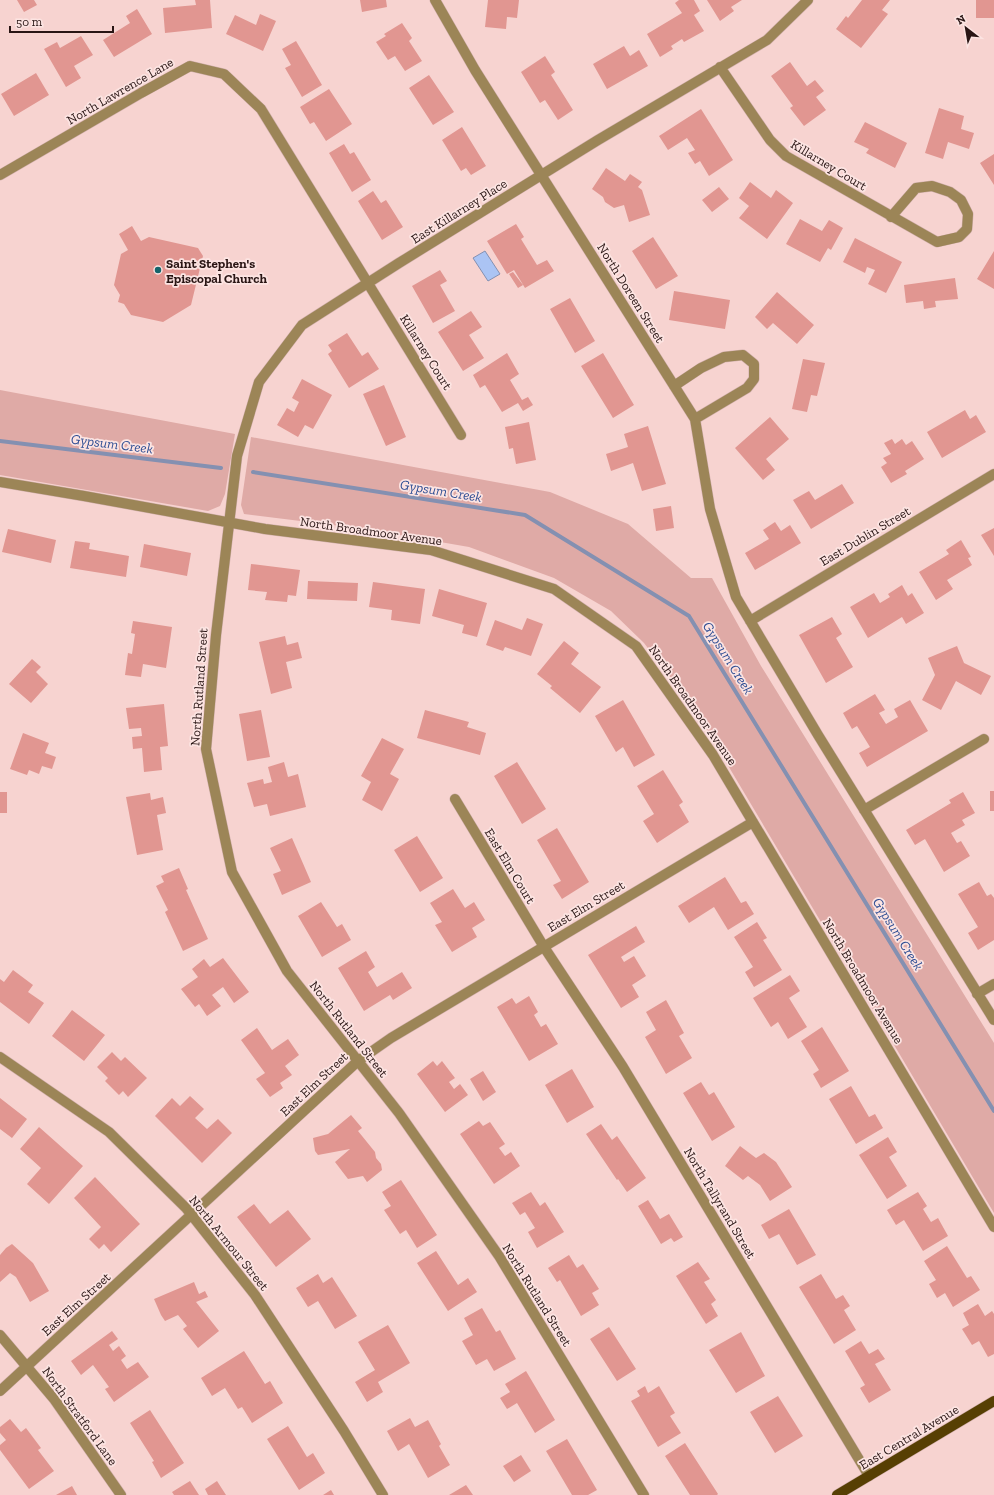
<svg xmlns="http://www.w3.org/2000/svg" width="994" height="1495" font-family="'Zilla Slab',serif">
<rect width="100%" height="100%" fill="#f7d3d0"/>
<path fill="#dfaaa6" d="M0,390L235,434L225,494L220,506L208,511L0,475Z
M251,437L550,492L628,524L691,578H712L761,666L994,1043V1213L695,710L644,643L611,611L554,578L469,547L365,529L244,514L241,505Z"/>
<path fill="#abc4f4" stroke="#8490b1" d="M485,251L500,274L488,281L473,258Z"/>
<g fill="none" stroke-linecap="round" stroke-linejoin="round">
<path stroke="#8490b1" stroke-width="4" d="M0,441L221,468
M253,472L525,515L689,616L994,1111"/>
</g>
<path fill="#e19691" d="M17,0H34L37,5L24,12Z
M195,0H210L212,28L165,33L163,8L196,5Z
M360,0H386L387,7L362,12Z
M488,0H519L517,18L507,17L506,29L485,27Z
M679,0H694L700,11L694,15L704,31L684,42L682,39L671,46L673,49L660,57L647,34L682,13L675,3Z
M707,0H742L731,7L734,11L720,21Z
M862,0H890L882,10L888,14L861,48L836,29L846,16L848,18Z
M976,0H994V18H976Z
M137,9L152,34L114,57L103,40L130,23L126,16Z
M260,14L276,21L263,51L226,34L235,15L256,25Z
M402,23L412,38L409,41L422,61L405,71L395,56L388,60L376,42L386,36L384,34Z
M81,36L93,55L74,66L81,78L66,87L44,49L57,42L60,48Z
M296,41L322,85L302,97L285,68L291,65L282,49Z
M624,46L630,56L639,50L648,66L607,89L593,64Z
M545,56L555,72L551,75L573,110L558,120L545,100L540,103L521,72Z
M790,62L807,86L815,80L824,91L816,97L826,110L804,126L790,108L793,106L771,76Z
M36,73L49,95L14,116L1,94Z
M429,75L454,112L433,125L409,88Z
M329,89L352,124L326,141L314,122L310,124L300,107Z
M939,108L964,116L961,129L974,133L969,149L948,142L943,159L925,153Z
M701,109L733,160L709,176L700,161L695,164L688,153L695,150L687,138L668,150L659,136Z
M865,122L907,143L895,168L866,153L869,149L854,142Z
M462,127L486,166L471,175L466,168L461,171L442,140Z
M344,144L350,154L354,152L371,180L352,192L329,153Z
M994,154V185L980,163Z
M606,168L625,181L630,174L642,182L638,187L642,190L650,215L629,222L624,205L614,208L605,202L603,197L592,189Z
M750,182L771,198L776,190L793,203L767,239L739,218L749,206L739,198Z
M719,187L729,199L712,212L702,200Z
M373,191L381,203L386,200L403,227L382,240L358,201Z
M800,219L822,231L829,220L843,228L831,250L828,248L820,262L786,244Z
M516,224L524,237L521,239L537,265L547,260L554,271L525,288L514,270L507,274L487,241Z
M132,226L141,241L149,237L198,248L203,256L191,305L163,322L131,315L124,304L118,302L120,295L114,285L121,254L128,250L119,234Z
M653,237L678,276L656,289L632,251Z
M855,238L902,262L886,293L868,284L875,270L867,267L865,273L843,262Z
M994,251V289L977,279Z
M440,270L447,281L440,285L455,311L433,323L412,286Z
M513,272L523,285L518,288L509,274Z
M955,278L958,299L935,301L936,307L924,309L923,301L906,303L904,285Z
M674,291L730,300L725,329L669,320Z
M777,292L814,325L797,344L773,323L767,329L755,317Z
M570,298L595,341L575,353L550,309Z
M471,311L482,327L469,335L484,358L463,371L438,332Z
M347,333L362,356L368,352L379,369L349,388L328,354L332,351L328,345Z
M507,353L519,374L510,380L522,400L528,397L533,405L523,411L518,403L502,412L485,385L480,388L473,375Z
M603,353L634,405L613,418L581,366Z
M803,359L825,363L817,396L811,395L807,412L792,409Z
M302,379L332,395L313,429L305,425L298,437L277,425L287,408L294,412L299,402L292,398Z
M384,385L406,437L386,446L363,394Z
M965,410L970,419L976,415L986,432L942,458L927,432Z
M770,417L789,439L766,459L775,470L763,480L735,448Z
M529,422L536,460L516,464L513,448L509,449L505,427Z
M648,426L666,484L642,491L633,463L611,471L606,454L628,447L624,434Z
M892,439L895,444L902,439L906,445L912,441L924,459L905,471L907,474L891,483L881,467L887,463L883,458L891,454L884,443Z
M842,484L854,503L811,529L793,500L809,491L815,500Z
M671,506L674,528L656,531L653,509Z
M775,522L781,531L790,525L801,543L755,570L745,553L769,539L763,530Z
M994,528V556L981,535Z
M8,529L56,540L51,563L2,552Z
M961,540L971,557L968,558L972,565L947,580L953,589L936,600L919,572L949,554L946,550Z
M75,541L90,543L89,549L129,556L126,577L70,568Z
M144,544L191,553L187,576L140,567Z
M251,564L300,570L296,596L288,595L287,602L265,600L267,592L248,590Z
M308,581L358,583L357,601L307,599Z
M373,582L425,589L420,624L391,620L392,610L369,607Z
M902,585L908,596L912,593L924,613L906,624L902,617L868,638L850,607L874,593L880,603L890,597L888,594Z
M439,589L487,603L477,637L462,633L464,625L432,616Z
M832,617L842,634L836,638L853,667L826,683L799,635Z
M527,618L543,624L531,656L505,647L503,651L486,645L495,620L522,630Z
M133,621L172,627L166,668L143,664L141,677L125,675L128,653L132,654L135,634L131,633Z
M285,636L287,645L298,642L302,658L286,662L292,688L271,694L259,642Z
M564,641L579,653L571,664L601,687L580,713L550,688L552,686L537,674Z
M957,646L964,663L991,676L981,695L956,681L941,710L922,700L935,675L928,658Z
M32,659L41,667L36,672L48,684L31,703L9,684Z
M875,694L885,710L879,713L886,724L898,717L894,709L910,700L928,731L867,767L859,753L870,747L857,726L852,729L843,713Z
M623,700L655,755L634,767L623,747L616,752L595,716Z
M164,704L168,746L160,747L162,770L144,772L142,748L133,749L132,737L142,736L141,728L129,729L126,708Z
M261,710L270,757L247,761L239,714Z
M425,710L469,722L467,727L486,733L480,755L417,738Z
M23,733L49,743L45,753L56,757L52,769L42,766L39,774L29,770L27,775L10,769Z
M382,738L404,749L390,774L399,779L382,811L362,800L371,782L361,776Z
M284,762L288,777L298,774L306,807L270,816L267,804L254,807L247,783L263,779L264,784L272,782L268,767Z
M517,762L546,809L522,824L494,776Z
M663,770L683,802L679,805L689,822L657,843L643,821L654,814L637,786Z
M990,791H994V811H990Z
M0,792H7V813H0Z
M963,792L975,813L962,820L965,825L951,833L957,843L961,841L970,856L944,872L925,839L915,845L906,830L951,803L949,800Z
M150,793L151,800L163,797L166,813L157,815L163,850L137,855L126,797Z
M557,828L589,882L562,899L553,885L561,881L537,840Z
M417,836L443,878L420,892L394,850Z
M292,838L311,882L282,895L273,874L281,871L270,848Z
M179,868L188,889L186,890L208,939L183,951L165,912L168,910L156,886L164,882L161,876Z
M725,877L741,903L746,901L754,914L728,930L714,907L689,923L678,906Z
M979,882L987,896L991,894L994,898V940L978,950L968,933L978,927L958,894Z
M453,889L465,908L474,902L485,920L472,928L477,937L452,952L435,925L442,922L430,903Z
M321,902L337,927L342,924L351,940L322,957L298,916Z
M757,922L767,938L763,940L782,970L754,987L745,972L753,967L734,937Z
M636,926L645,942L621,957L624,962L634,956L646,976L632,985L639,997L621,1008L588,955Z
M366,951L375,967L368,972L377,987L402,972L412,988L393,1000L390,995L364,1011L338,968Z
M223,958L249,992L234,1003L223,987L212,995L221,1006L207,1016L199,1004L195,1007L181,989L198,977L192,969L204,959L210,967Z
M13,970L33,985L28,992L44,1003L29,1024L0,1002V979L4,982Z
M790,975L800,991L789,998L807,1027L788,1039L778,1022L771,1027L753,998Z
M529,996L538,1012L534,1015L541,1027L546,1024L558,1044L529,1061L497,1007L512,998L516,1004Z
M666,1000L684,1033L679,1036L692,1058L666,1074L645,1037L656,1030L646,1012Z
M72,1010L105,1035L84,1061L52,1036Z
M822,1027L849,1071L821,1088L813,1074L819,1070L801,1041Z
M257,1028L272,1050L288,1039L299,1055L285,1066L292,1075L280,1083L283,1088L270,1097L256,1079L265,1073L241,1040Z
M112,1052L121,1061L125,1057L147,1078L128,1097L123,1091L119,1095L105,1081L108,1078L97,1067Z
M433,1061L437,1066L442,1061L455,1078L449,1082L454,1089L460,1084L468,1095L445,1112L417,1074Z
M572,1069L594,1107L567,1123L545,1085Z
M483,1071L496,1092L483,1101L470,1079Z
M701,1082L709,1095L714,1092L735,1127L712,1141L683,1093Z
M851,1086L869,1117L875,1114L883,1128L856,1144L829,1099Z
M190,1096L204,1109L195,1118L207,1129L218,1119L232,1133L202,1163L155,1116L172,1098L180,1106Z
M0,1098L27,1119L12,1138L0,1129Z
M351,1115L362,1128L358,1131L375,1152L376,1158L381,1164L382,1170L367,1182L363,1176L348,1179L335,1162L350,1149L318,1155L315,1151L313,1138L328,1134Z
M479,1121L483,1126L490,1122L505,1144L499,1148L505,1156L511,1152L520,1166L494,1184L460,1134Z
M601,1124L612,1140L617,1136L646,1178L627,1192L618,1179L617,1180L586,1134Z
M39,1127L83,1166L49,1204L27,1184L41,1168L20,1149Z
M888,1137L897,1152L889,1157L907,1186L887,1199L859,1155Z
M740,1146L756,1158L764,1153L776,1162L792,1187L770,1201L760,1185L748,1176L743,1180L725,1166Z
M95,1177L140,1224L111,1252L104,1244L99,1249L89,1239L101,1227L74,1198Z
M401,1180L437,1235L417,1248L406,1230L400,1234L384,1210L391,1206L382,1192Z
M531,1192L540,1206L545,1202L564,1232L537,1248L528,1232L535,1228L525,1212L520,1215L512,1203Z
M918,1192L927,1206L923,1209L931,1222L938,1218L948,1236L923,1251L904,1220L896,1225L887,1210Z
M648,1200L660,1219L669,1214L683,1237L674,1242L671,1238L661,1244L638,1206Z
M254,1204L270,1224L288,1210L311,1239L276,1267L237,1217Z
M789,1209L816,1255L797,1265L779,1234L769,1239L761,1225Z
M12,1244L33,1263L49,1291L30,1302L16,1277L10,1273L0,1282V1255L6,1248Z
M947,1246L967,1278L971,1276L980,1290L953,1307L945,1293L937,1298L929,1284L936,1280L924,1261Z
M436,1251L458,1285L468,1278L477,1292L448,1311L417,1263Z
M569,1255L577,1268L583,1264L599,1289L592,1293L599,1305L581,1316L560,1280L557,1282L548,1268Z
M698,1262L710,1279L704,1282L716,1300L711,1304L718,1316L706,1324L676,1276Z
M318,1274L323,1283L332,1277L357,1316L335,1329L318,1301L308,1307L296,1288Z
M821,1274L836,1299L843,1295L850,1306L844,1310L856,1330L834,1344L799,1287Z
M194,1282L199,1294L205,1291L208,1297L196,1302L219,1331L198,1348L183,1329L187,1326L178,1315L165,1321L161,1315L154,1299Z
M978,1304L985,1316L992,1311L994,1314V1354L988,1357L979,1341L972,1345L962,1329L969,1325L963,1313Z
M482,1308L496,1332L500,1330L516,1359L494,1371L487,1359L476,1365L462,1341L473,1335L464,1318Z
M388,1325L410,1363L378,1382L383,1392L367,1402L355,1382L375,1370L358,1342Z
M609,1327L636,1369L617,1381L590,1339Z
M112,1331L118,1339L109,1345L113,1351L119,1346L126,1356L121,1360L127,1369L138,1362L149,1377L114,1402L105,1389L109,1387L93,1365L81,1375L71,1361Z
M741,1332L765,1376L736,1393L709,1350Z
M861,1341L869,1354L878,1349L885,1359L875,1364L891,1390L869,1403L860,1388L865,1385L845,1351Z
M244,1351L265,1384L270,1381L283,1403L252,1423L242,1407L238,1409L225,1388L212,1396L201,1378Z
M526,1371L555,1420L535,1433L517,1403L507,1409L500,1398L510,1392L505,1384Z
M645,1386L648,1393L659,1386L675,1413L670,1416L681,1433L658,1447L631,1401L640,1396L637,1391Z
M778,1396L803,1436L775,1453L750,1412Z
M150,1410L184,1463L161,1478L152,1462L154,1461L130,1423Z
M410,1418L415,1427L428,1420L441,1444L439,1446L450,1465L428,1478L409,1444L398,1451L387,1431Z
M10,1419L21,1432L26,1428L41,1448L38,1450L54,1471L29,1489L0,1450V1445L6,1440L0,1433V1427Z
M288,1426L307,1457L313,1453L325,1473L299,1490L267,1439Z
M567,1439L597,1490L588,1495H572L546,1451Z
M685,1443L718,1494L717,1495H690L665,1456Z
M521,1455L531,1471L514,1482L503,1466Z
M190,1481L199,1495H174L172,1492Z
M217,1481L226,1495H208L205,1489Z
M466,1485L473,1495H449Z
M72,1486L77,1495H56Z
M331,1490L334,1495H323Z"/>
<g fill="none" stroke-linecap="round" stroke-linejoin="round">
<g stroke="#d2b1ae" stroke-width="11">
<path id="minor" d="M435,0L475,70L695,419L710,509L736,597L818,735L994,1020
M720,67L770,140L786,156L937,242L959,237L967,229L968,214L961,200L950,192L932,186L916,188L891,217
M0,175L141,93L190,66L224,74L261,109L461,435
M674,386L701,368L724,357L743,355L754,364V379L747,388L695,419
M0,482L84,496L265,529L431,550L554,589L636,646L713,755L994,1227
M750,621L994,474
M455,799L544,947L623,1067L869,1476
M864,810L984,739
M977,994L994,984
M0,1057L109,1132L186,1208L255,1295L344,1431L383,1495
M0,1335L54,1399L121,1495
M0,1391L358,1061L391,1038L753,822
M644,1495L499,1256L399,1113L287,971L232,872L206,749L216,635L237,456L259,382L302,325L399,263L598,140L767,40L808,0"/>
</g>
<g stroke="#d2b1ae" stroke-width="11">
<path id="major" d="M837,1495L994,1401"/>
</g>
<use href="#minor" stroke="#9c8557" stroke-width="10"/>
<use href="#major" stroke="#573f03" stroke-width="10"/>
</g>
<circle fill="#16646b" stroke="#fce4e2" stroke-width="1.5" cx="158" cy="270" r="4"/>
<g text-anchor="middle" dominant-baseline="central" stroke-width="3.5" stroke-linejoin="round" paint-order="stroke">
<g font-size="13" fill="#291514" stroke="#fce4e2">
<text transform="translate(120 91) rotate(-30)">North Lawrence Lane</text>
<text transform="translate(829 165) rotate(31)">Killarney Court</text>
<text transform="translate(459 211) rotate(-32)">East Killarney Place</text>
<text transform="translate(631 293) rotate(58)">North Doreen Street</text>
<text transform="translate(426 352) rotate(58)">Killarney Court</text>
<text transform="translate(371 531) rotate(8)">North Broadmoor Avenue</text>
<text transform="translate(865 536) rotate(-31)">East Dublin Street</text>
<text transform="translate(199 687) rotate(-86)">North Rutland Street</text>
<text transform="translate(693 705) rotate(55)">North Broadmoor Avenue</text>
<text transform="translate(510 866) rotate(59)">East Elm Court</text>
<text transform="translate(586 906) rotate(-31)">East Elm Street</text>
<text transform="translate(863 981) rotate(59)">North Broadmoor Avenue</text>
<text transform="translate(349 1029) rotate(52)">North Rutland Street</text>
<text transform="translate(314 1084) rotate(-43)">East Elm Street</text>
<text transform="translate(720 1203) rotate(59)">North Tallyrand Street</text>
<text transform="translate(229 1243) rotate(51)">North Armour Street</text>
<text transform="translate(537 1295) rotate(58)">North Rutland Street</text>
<text transform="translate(76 1304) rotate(-42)">East Elm Street</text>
<text transform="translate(80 1416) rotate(54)">North Stratford Lane</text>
<text transform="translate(909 1437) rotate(-31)">East Central Avenue</text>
</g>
<g font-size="13" font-weight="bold" fill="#291514" stroke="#fce4e2" text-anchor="start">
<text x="166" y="263">Saint Stephen's<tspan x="166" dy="15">Episcopal Church</tspan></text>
</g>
<g font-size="14" font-style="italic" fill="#2d4d93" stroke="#fce4e2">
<text transform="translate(112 444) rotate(7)">Gypsum Creek</text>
<text transform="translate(441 491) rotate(9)">Gypsum Creek</text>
<text transform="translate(728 658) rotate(58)">Gypsum Creek</text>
<text transform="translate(898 934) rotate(58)">Gypsum Creek</text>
</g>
</g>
<g transform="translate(966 28) rotate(329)" stroke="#fce4e2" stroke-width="3" paint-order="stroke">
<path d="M0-3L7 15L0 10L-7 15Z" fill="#291514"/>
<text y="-6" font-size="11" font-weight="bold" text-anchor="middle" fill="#291514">N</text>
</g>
<path d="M10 26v6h103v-6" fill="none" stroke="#291514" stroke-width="2"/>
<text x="16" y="26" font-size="12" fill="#291514" stroke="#fce4e2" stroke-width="3" paint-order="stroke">50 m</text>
</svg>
